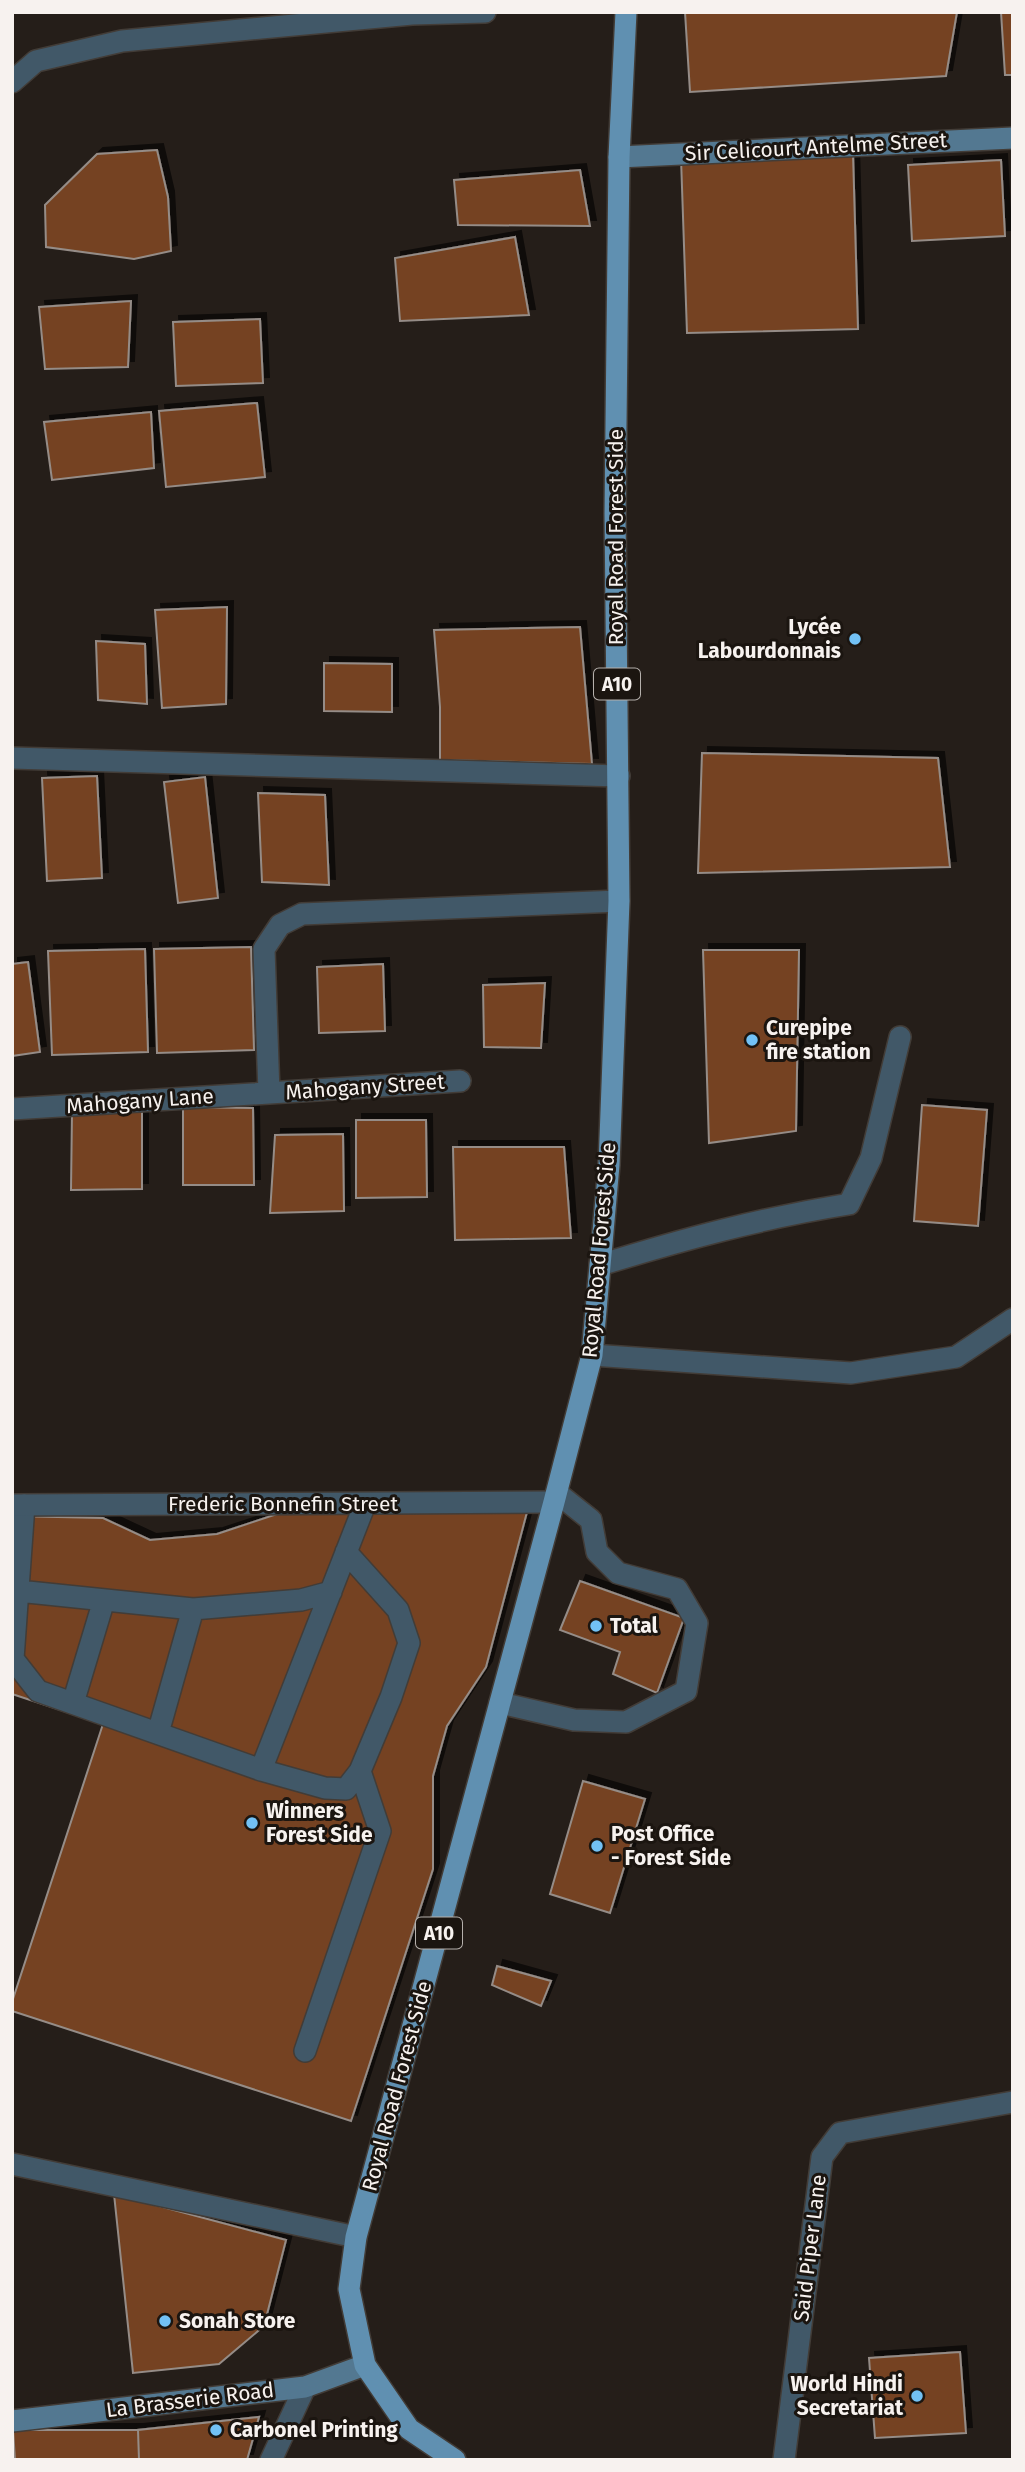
<svg xmlns="http://www.w3.org/2000/svg" width="1025" height="2472" font-family="'Fira Sans',sans-serif">
<defs>
<filter id="shadow"><feDropShadow dx="6" dy="-6" stdDeviation="0" flood-color="#0009"/></filter>
</defs>
<rect width="100%" height="100%" fill="#251e19"/>
<path fill="#754320" stroke="#958c87" stroke-width="2" filter="url(#shadow)" d="M685,12H957L946,76L690,92Z
M1001,12H1013V75H1005Z
M157,150L168,197L171,251L134,259L46,247L45,205L97,154Z
M853,153L858,329L687,333L681,158Z
M1001,160L1005,236L912,241L908,165Z
M580,170L590,226L458,225L454,180Z
M515,237L529,315L400,321L395,258Z
M131,301L128,367L45,369L39,307Z
M260,319L263,383L176,386L173,322Z
M257,403L265,477L166,487L159,411Z
M151,412L154,468L52,480L44,422Z
M227,607L226,704L162,708L155,610Z
M580,627L592,764L440,760V707L434,630Z
M96,641L145,644L147,704L98,700Z
M324,663L392,664V712L324,711Z
M702,753L938,758L950,867L698,873Z
M97,776L102,878L47,881L42,778Z
M205,777L218,898L178,903L164,782Z
M258,793L325,795L329,885L262,882Z
M251,947L254,1050L157,1053L154,949Z
M145,949L148,1052L52,1055L48,951Z
M703,950H799L796,1131L709,1143Z
M28,962L40,1052L12,1056V964Z
M383,964L385,1031L319,1033L317,967Z
M545,983L541,1048L484,1047L483,985Z
M922,1105L987,1110L978,1226L914,1221Z
M183,1107L253,1108L254,1185H183Z
M72,1112H142V1189L71,1190Z
M356,1120H426L427,1197L356,1198Z
M343,1134L344,1211L270,1213L275,1135Z
M453,1147H564L571,1238L455,1240Z
M286,1511L527,1512L486,1667L447,1726L433,1776V1869L351,2121L12,2011V2002L103,1724L12,1694V1516L103,1518L150,1540L217,1534Z
M580,1581L684,1618L657,1693L613,1674L620,1652L560,1630Z
M583,1781L645,1799L610,1913L550,1894Z
M497,1966L551,1981L541,2006L492,1985Z
M114,2194L286,2240L264,2326L219,2364L133,2373Z
M960,2352L966,2433L875,2438L869,2358Z
M259,2417L247,2460H139L138,2430Z
M13,2430H138L139,2460H15Z"/>
<g fill="none" stroke-linecap="round" stroke-linejoin="round">
<g stroke="#423c37" stroke-width="24">
<path id="lane" d="M600,1265C684,1239 762,1218 849,1204L871,1158L900,1037
M24,1505L13,1659L38,1691L261,1770L365,1504
M18,1591L193,1609L301,1600L331,1592
M73,1703L104,1600
M500,1703L574,1720L626,1722L686,1691L697,1623L677,1589L618,1573L597,1552L591,1520L557,1493
M158,1733L193,1609
M261,1770L325,1788L346,1789L360,1771L391,1697L409,1643L398,1610L346,1552
M305,2051L380,1831L360,1771"/>
</g>
<g stroke="#423c37" stroke-width="24">
<path id="street" d="M12,82L36,61L122,41L412,14L485,12
M12,758L619,776
M269,1093L264,949L280,925L302,914L619,901
M12,1109L460,1081
M592,1355L851,1373L956,1357L1013,1319
M12,1505L554,1502
M12,2164L356,2237
M271,2460L305,2387
M784,2460L822,2157L840,2133L1013,2102"/>
</g>
<g stroke="#423c37" stroke-width="24">
<path id="secondary" d="M619,157L1013,138
M12,2421L305,2387L365,2365"/>
</g>
<g stroke="#423c37" stroke-width="24">
<path id="primary" d="M455,2460L409,2429L365,2365L349,2289L356,2237L554,1502L592,1355L609,1165L619,901L615,514L619,157L626,12"/>
</g>
<use href="#lane" stroke="#415868" stroke-width="21"/>
<use href="#street" stroke="#415868" stroke-width="21"/>
<use href="#secondary" stroke="#537891" stroke-width="21"/>
<use href="#primary" stroke="#6090b1" stroke-width="21"/>
</g>
<g fill="#72c1f5" stroke="#1b1510" stroke-width="2.5">
<circle cx="855" cy="639" r="7"/>
<circle cx="752" cy="1040" r="7"/>
<circle cx="596" cy="1626" r="7"/>
<circle cx="252" cy="1823" r="7"/>
<circle cx="597" cy="1846" r="7"/>
<circle cx="165" cy="2321" r="7"/>
<circle cx="917" cy="2396" r="7"/>
<circle cx="216" cy="2430" r="7"/>
</g>
<g text-anchor="middle" dominant-baseline="central" stroke-width="6" stroke-linejoin="round" paint-order="stroke">
<g fill="#1b1510" stroke="#b5b0ac" stroke-width="2">
<rect x="594" y="668.5" width="46" height="31" rx="5"/>
<rect x="416" y="1917.5" width="46" height="31" rx="5"/>
</g>
<g font-size="19" font-weight="bold" fill="#f7f2ef">
<text x="617" y="684">A10</text>
<text x="439" y="1933">A10</text>
</g>
<g font-size="21" fill="#f7f2ef" stroke="#1b1510">
<text transform="translate(816 147) rotate(-3)">Sir Celicourt Antelme Street</text>
<text transform="translate(616 537) rotate(-90)">Royal Road Forest Side</text>
<text transform="translate(365 1087) rotate(-4)">Mahogany Street</text>
<text transform="translate(140 1101) rotate(-4)">Mahogany Lane</text>
<text transform="translate(599 1250) rotate(-85)">Royal Road Forest Side</text>
<text x="283" y="1504">Frederic Bonnefin Street</text>
<text transform="translate(397 2086) rotate(-75)">Royal Road Forest Side</text>
<text transform="translate(810 2248) rotate(-83)">Said Piper Lane</text>
<text transform="translate(190 2400) rotate(-7)">La Brasserie Road</text>
</g>
<g font-size="21" font-weight="bold" fill="#f7f2ef" stroke="#1b1510" text-anchor="start">
<text x="841" y="627" text-anchor="end">Lycée<tspan x="841" dy="24">Labourdonnais</tspan></text>
<text x="766" y="1028">Curepipe<tspan x="766" dy="24">fire station</tspan></text>
<text x="610" y="1626">Total</text>
<text x="266" y="1811">Winners<tspan x="266" dy="24">Forest Side</tspan></text>
<text x="611" y="1834">Post Office<tspan x="611" dy="24">- Forest Side</tspan></text>
<text x="179" y="2321">Sonah Store</text>
<text x="903" y="2384" text-anchor="end">World Hindi<tspan x="903" dy="24">Secretariat</tspan></text>
<text x="230" y="2430">Carbonel Printing</text>
</g>
</g>
<rect width="1025" height="2472" fill="none" stroke="#f7f2ef" stroke-width="28"/>
</svg>
